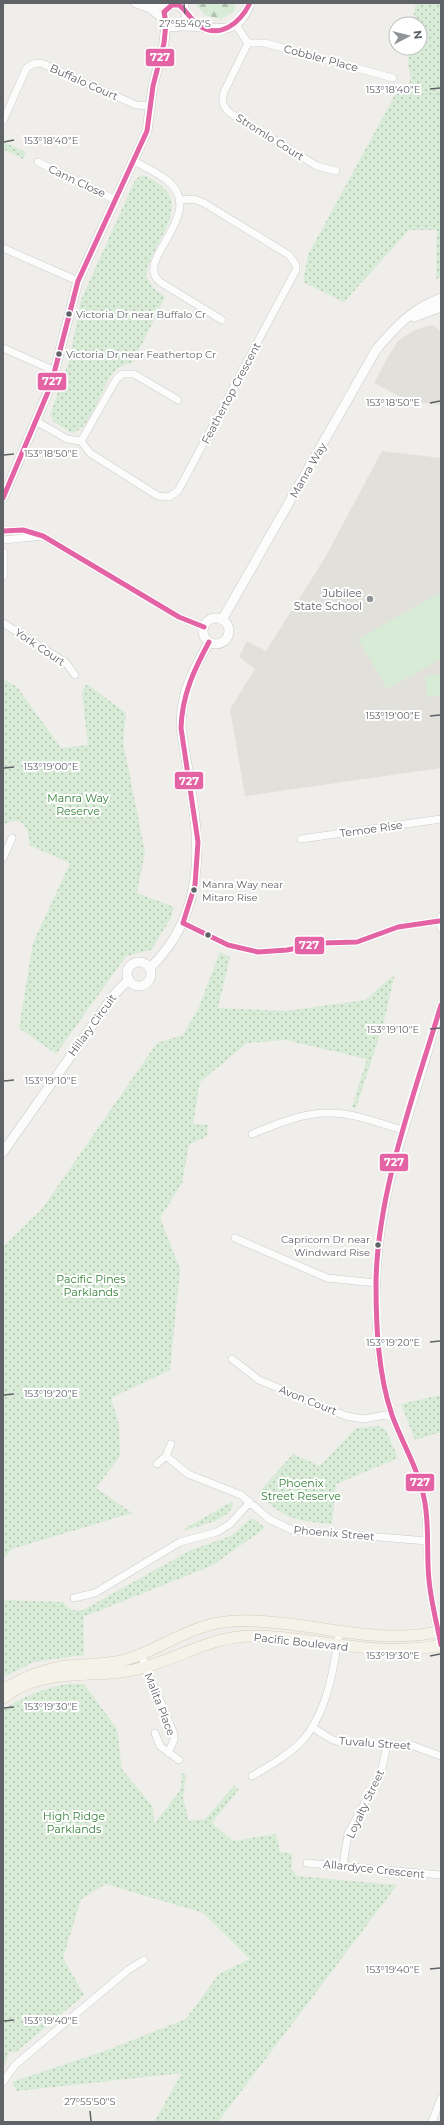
<svg xmlns="http://www.w3.org/2000/svg" width="444" height="2125" font-family="Montserrat,sans-serif">
<defs>
<pattern id="forest-firs" width="22" height="20" patternUnits="userSpaceOnUse"><rect width="22" height="20" fill="#d8ebd6"/><path d="M5 1l3.5 6h-7zM16 11l3.5 6h-7z" fill="#b2c2b1"/></pattern>
<pattern id="park-dots" width="8" height="8" patternUnits="userSpaceOnUse"><rect width="8" height="8" fill="#d8ebd6"/><path d="M2 2h.1M6 6h.1" fill="none" stroke="#b2c2b1" stroke-width="1.8" stroke-linecap="round"/></pattern>
</defs>
<rect width="100%" height="100%" fill="#efeeea"/>
<path fill="#e2e0da" d="M432,325L441,331V405L408,401L374,383L389,355L398,341L414,330Z
M382,451L441,458V768L245,796L230,709L255,669L239,657L247,641L266,651L326,556Z"/>
<path fill="url(#forest-firs)" d="M195,3H236L234,12L220,19L205,15Z"/>
<path fill="url(#park-dots)" d="M416,3H441V274L436,281L437,230H409L344,302L303,282L308,255L395,95L402,92L409,84L411,76L408,65L409,48H420V24H412Z
M3,142L26,152L23,159L3,149Z
M141,175C149,176 153,180 160,185C192,208 149,247 146,275L152,287L165,297L133,362C127,364 121,365 116,370C100,385 94,427 72,433L53,421L50,415L69,361L81,300L135,180Z
M3,679L17,687L61,748L88,745L82,692L87,684L126,713L123,742L145,852L137,893L174,907L171,918L151,950L126,956L56,1054L19,1028L33,943L70,863L29,845C31,835 25,817 11,821C7,822 7,824 3,824Z
M220,952L230,957L218,1008L286,1011L365,1000L395,974L383,1025L356,1108L352,1107L367,1059L286,1040L247,1043L200,1082L193,1124L208,1125L207,1136L189,1145L182,1183L160,1218L180,1269L170,1370L111,1398L119,1424L120,1456L96,1488L132,1513L12,1549L3,1560V1247L42,1209L157,1043L183,1035L199,1007Z
M441,1395V1432L415,1440L401,1404Z
M379,1426L386,1430L398,1458L336,1484L332,1524C296,1521 284,1519 258,1493L293,1454L320,1466L356,1428Z
M233,1501C235,1520 194,1527 181,1531Z
M250,1519H254L265,1528L213,1565L83,1617L84,1655L34,1662L3,1677V1600L64,1602C67,1609 75,1612 83,1610L191,1550L231,1536Z
M66,1684H84L117,1729L122,1769L153,1807L154,1824L181,1789L182,1773L186,1775L183,1798L189,1821L205,1819L234,1786L239,1789L212,1823L233,1841L276,1834L280,1852L293,1854L291,1868L297,1876L397,1885L218,2122H154L182,2073L17,2091L12,2082L105,2051L186,2019L219,1974L250,1959L203,1913L106,1884L81,1899L63,1958L84,1995L16,2052H9L3,2069V1710C22,1696 43,1689 66,1684Z"/>
<path fill="#d8ebd6" d="M441,592V659L387,689L358,639Z
M441,674V695L427,697L425,676Z"/>
<g fill="none" stroke-linecap="round" stroke-linejoin="round">
<g stroke="#cbcccc" stroke-width="8">
<path id="street" d="M184,10L185,3
M236,25L248,43L224,92C221,101 223,107 230,113L317,166L336,171
M248,43H265L393,78
M3,121L26,69C31,64 34,63 41,63L136,105L151,106
M134,161C145,167 158,173 168,181C208,215 132,260 160,282L222,320
M38,162L116,200
M3,248L78,281
M3,348L55,371
M36,421L67,439L81,441L90,453L158,496L169,497L178,491L296,270V265L289,255L204,203L194,199L181,200
M81,441L117,378L123,374H134L178,400
M3,531L23,530L43,536L179,617L204,627
M3,540L43,536
M3,623L66,663L75,675
M301,839L441,819
M3,858L12,838
M441,916L439,921L441,928
M183,923L228,945L258,952L287,950L322,943L357,942L398,927L439,921
M252,1134C278,1124 303,1112 331,1113C355,1113 380,1124 403,1130
M235,1238L327,1278L376,1283
M232,1359L259,1380L346,1416L363,1419L392,1414
M166,1456L188,1474L241,1495L269,1519L292,1530L428,1541
M157,1464L166,1456L171,1444
M74,1598L95,1593L180,1542L217,1532L230,1524L250,1502
M440,1645C437,1624 431,1602 429,1580C426,1548 429,1517 421,1485C414,1461 400,1439 392,1415C378,1371 374,1320 377,1274C381,1177 419,1097 441,1005
M141,1655L174,1734V1740L168,1753
M312,1727L331,1739L342,1743L411,1745L441,1756
M155,1733L160,1746L179,1760
M252,1776C269,1766 287,1756 301,1742C327,1714 334,1669 339,1632
M307,1863L441,1875
M343,1865L348,1834L381,1773L387,1744
M3,2082L15,2065L128,1970L144,1960
M432,2122L441,2098"/>
</g>
<g stroke="#cacacb" stroke-width="10">
<path id="secondary" d="M136,3L150,8L164,19
M153,3L158,5H172
M164 16a11 11 0 1 1 22 0a11 11 0 1 1-22 0Z
M181,26C212,24 235,43 250,3
M414,317L441,307
M3,498L51,385L78,281L147,131L153,86L164,43L166,23
M3,553V575
M203 631a13 13 0 1 1 26 0a13 13 0 1 1-26 0Z
M222,620L376,350C396,326 412,309 441,298
M127 974a12 12 0 1 1 24 0a12 12 0 1 1-24 0Z
M150,968C220,900 194,813 181,728C181,690 192,674 209,642
M3,1152L113,996L129,979"/>
</g>
<g stroke="#d7ceb8" stroke-width="12">
<path id="primary" d="M3,1690C22,1678 43,1670 65,1666C85,1664 105,1665 125,1660C153,1652 176,1635 203,1627C219,1621 237,1620 254,1621C317,1623 378,1646 441,1631
M3,1698C45,1664 99,1681 145,1667C184,1656 216,1634 258,1636C320,1638 379,1658 441,1645"/>
</g>
<use href="#street" stroke="#fdfcfc" stroke-width="7"/>
<use href="#secondary" stroke="#fdfcfc" stroke-width="9"/>
<use href="#primary" stroke="#f4f2e9" stroke-width="11"/>
<g stroke="#fff" stroke-width="8">
<path id="bus-1" d="M3,498L51,385L78,281L147,131L153,86L164,43L166,23L164,12L172,5H179C187,11 191,20 198,25C220,40 240,23 250,3
M3,531L23,530L43,536L179,617L204,627
M183,923L195,885L198,842L181,728C182,695 194,670 209,642
M183,923L228,945L258,952L287,950L322,943L357,942L398,927L439,921
M441,1005C415,1093 377,1191 376,1284C376,1326 378,1374 392,1415C402,1443 418,1468 424,1498C430,1525 426,1553 429,1580C431,1602 437,1624 441,1645"/>
</g>
<use href="#bus-1" stroke="#e463a4" stroke-width="5"/>
</g>
<path fill="none" stroke="#5f6368" stroke-width="1.5" d="M184,4L185,14M430,89L440,88M4,142L14,140M430,403L440,401M4,455L14,454M430,716L440,715M4,768L14,767M430,1029L440,1028M4,1081L14,1080M430,1342L440,1341M4,1395L14,1394M430,1656L440,1654M4,1708L14,1707M430,1969L440,1968M4,2021L14,2020M90,2111L91,2121"/>
<g fill="#5f6368" stroke="#fff" stroke-width="1.5">
<circle cx="69" cy="314" r="3.5"/>
<circle cx="59" cy="354" r="3.5"/>
<circle cx="194" cy="890" r="3.5"/>
<circle cx="208" cy="935" r="3.5"/>
<circle cx="378" cy="1245" r="3.5"/>
</g>
<circle fill="#919496" stroke="#fff" stroke-width="1.5" cx="370" cy="599" r="4"/>
<g text-anchor="middle" dominant-baseline="central" stroke-width="4" stroke-linejoin="round" paint-order="stroke">
<g font-size="10" fill="#5f6368" stroke="#fff" text-anchor="start">
<text x="76" y="314">Victoria Dr near Buffalo Cr</text>
<text x="66" y="354">Victoria Dr near Feathertop Cr</text>
<text x="202" y="884">Manra Way near<tspan x="202" dy="13">Mitaro Rise</tspan></text>
<text x="370" y="1239" text-anchor="end">Capricorn Dr near<tspan x="370" dy="13">Windward Rise</tspan></text>
</g>
<g font-size="11" fill="#5f6368" stroke="#fff">
<text transform="translate(321 58) rotate(15)">Cobbler Place</text>
<text transform="translate(84 82) rotate(24)">Buffalo Court</text>
<text transform="translate(270 137) rotate(32)">Stromlo Court</text>
<text transform="translate(77 181) rotate(25)">Cann Close</text>
<text transform="translate(231 393) rotate(-62)">Feathertop Crescent</text>
<text transform="translate(308 470) rotate(-60)">Manra Way</text>
<text transform="translate(40 647) rotate(34)">York Court</text>
<text transform="translate(371 829) rotate(-8)">Temoe Rise</text>
<text transform="translate(92 1025) rotate(-54)">Hillary Circuit</text>
<text transform="translate(308 1400) rotate(22)">Avon Court</text>
<text transform="translate(334 1533) rotate(5)">Phoenix Street</text>
<text transform="translate(301 1642) rotate(6)">Pacific Boulevard</text>
<text transform="translate(160 1704) rotate(69)">Malita Place</text>
<text transform="translate(375 1743) rotate(4)">Tuvalu Street</text>
<text transform="translate(365 1804) rotate(-65)">Loyalty Street</text>
<text transform="translate(374 1869) rotate(6)">Allardyce Crescent</text>
</g>
<g font-size="11" fill="#5f6368" stroke="#fff" text-anchor="end">
<text x="362" y="593">Jubilee<tspan x="362" dy="13">State School</tspan></text>
</g>
<g font-size="11" fill="#348238" stroke="#fff">
<text x="78" y="798">Manra Way<tspan x="78" dy="13">Reserve</tspan></text>
<text x="91" y="1279">Pacific Pines<tspan x="91" dy="13">Parklands</tspan></text>
<text x="301" y="1483">Phoenix<tspan x="301" dy="13">Street Reserve</tspan></text>
<text x="74" y="1816">High Ridge<tspan x="74" dy="13">Parklands</tspan></text>
</g>
</g>
<g font-size="10" text-anchor="middle" fill="#5f6368" stroke="#fff" stroke-width="4" stroke-linejoin="round" paint-order="stroke">
<text x="185" y="27">27°55'40"S</text>
<text x="393" y="93">153°18'40"E</text>
<text x="51" y="144">153°18'40"E</text>
<text x="393" y="406">153°18'50"E</text>
<text x="51" y="457">153°18'50"E</text>
<text x="393" y="719">153°19'00"E</text>
<text x="51" y="770">153°19'00"E</text>
<text x="393" y="1033">153°19'10"E</text>
<text x="51" y="1084">153°19'10"E</text>
<text x="393" y="1346">153°19'20"E</text>
<text x="51" y="1397">153°19'20"E</text>
<text x="393" y="1659">153°19'30"E</text>
<text x="51" y="1710">153°19'30"E</text>
<text x="393" y="1973">153°19'40"E</text>
<text x="51" y="2024">153°19'40"E</text>
<text x="90" y="2105">27°55'50"S</text>
</g>
<g stroke="#fff" stroke-width="1.5">
<rect x="145" y="48" width="30" height="19" rx="4" fill="#e463a4"/>
<rect x="37" y="372" width="30" height="19" rx="4" fill="#e463a4"/>
<rect x="174" y="771" width="30" height="19" rx="4" fill="#e463a4"/>
<rect x="294" y="936" width="31" height="19" rx="4" fill="#e463a4"/>
<rect x="379" y="1153" width="30" height="19" rx="4" fill="#e463a4"/>
<rect x="405" y="1473" width="30" height="19" rx="4" fill="#e463a4"/>
</g>
<g font-size="11" text-anchor="middle" font-weight="bold" fill="#fff">
<text x="160" y="61">727</text>
<text x="52" y="385">727</text>
<text x="189" y="785">727</text>
<text x="309" y="949">727</text>
<text x="394" y="1166">727</text>
<text x="420" y="1486">727</text>
</g>
<rect width="444" height="2125" fill="none" stroke="#5f6368" stroke-width="8"/>
<g transform="translate(408 36) rotate(83)"><circle r="19" fill="#ffffff" stroke="#bfc1c3"/>
<path d="M0-3L7 15L0 10L-7 15Z" fill="#919496"/>
<text y="-6" font-size="11" font-weight="bold" text-anchor="middle" fill="#5f6368">N</text>
</g>
</svg>
